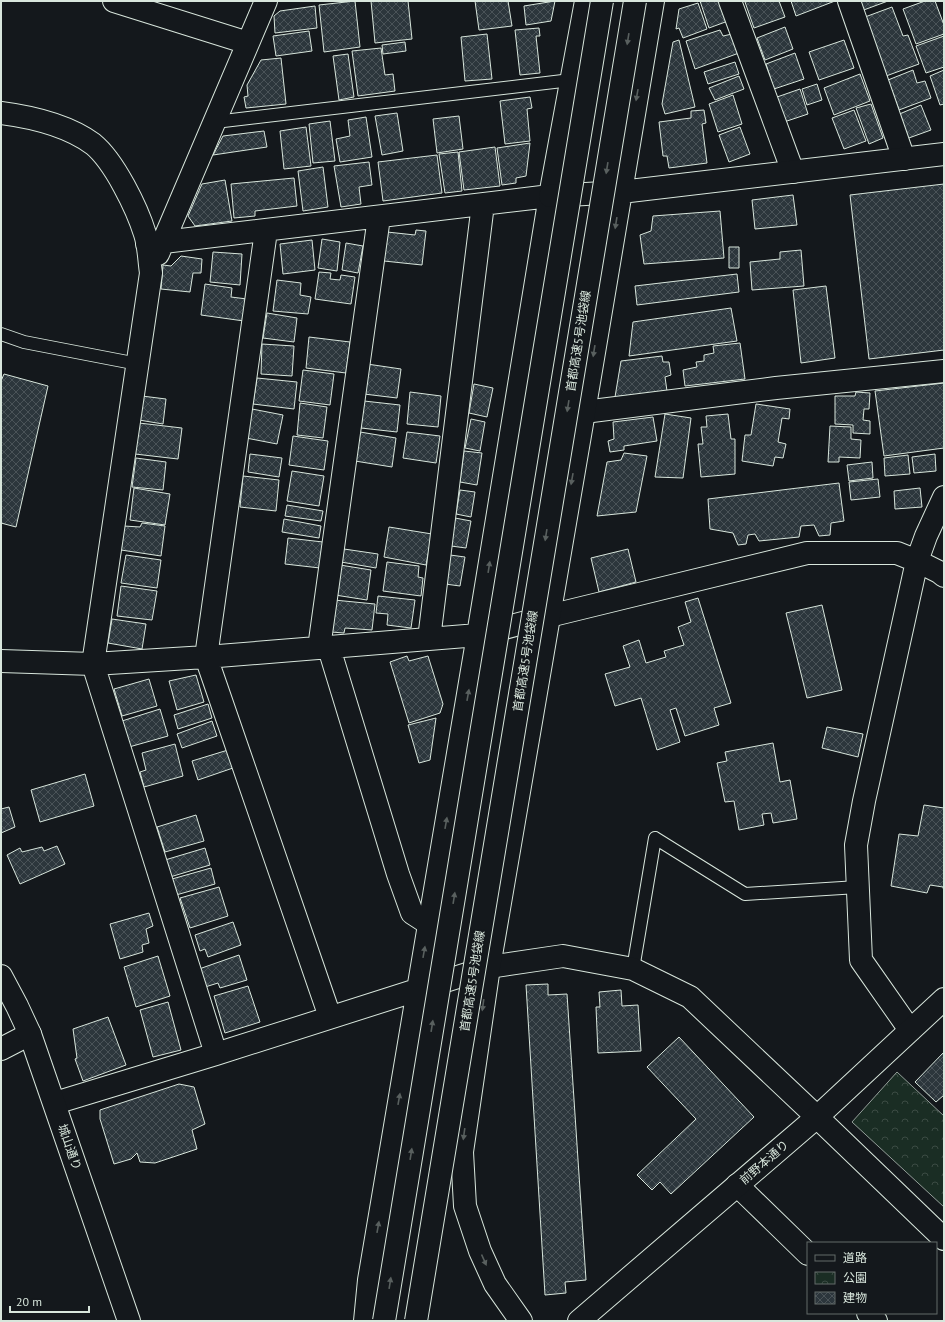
<svg xmlns="http://www.w3.org/2000/svg" width="945" height="1322" font-family="'PT Sans','Noto Sans JP',sans-serif">
<defs>
<pattern id="park-crowns" width="20" height="18" patternUnits="userSpaceOnUse"><rect width="20" height="18" fill="#1a2d24"/><path d="M2 6a3 3 0 1 1 6 0M12 15a3 3 0 1 1 6 0" fill="none" stroke="#3b4b43"/></pattern>
<pattern id="building-cross-hatch" width="8" height="8" patternUnits="userSpaceOnUse"><rect width="8" height="8" fill="#2c363c"/><path d="M0 0l8 8M0 8l8-8" fill="none" stroke="#4a5358"/></pattern>
</defs>
<rect width="100%" height="100%" fill="#14181c"/>
<path fill="url(#park-crowns)" stroke="#939e99" d="M897,1072L944,1116V1207L852,1122Z"/>
<path fill="url(#building-cross-hatch)" stroke="#d8e6dc" d="M355,1L360,47L324,52L319,5Z
M371,1H408L412,39L375,43Z
M475,1H508L512,26L479,30Z
M555,1L551,21L526,25L524,6Z
M700,1H720L728,21L709,28Z
M747,1H779L785,17L754,28L745,2Z
M791,1H835L796,16Z
M858,1H888L861,11Z
M925,1H935L944,25V34L916,44L903,9Z
M698,3L707,29L683,38L679,28L676,29L679,9Z
M315,6L317,28L275,33L274,16L280,11Z
M892,7L903,36L908,35L919,64L886,76L865,17Z
M785,27L793,49L765,60L757,38Z
M539,28L540,36H536L540,73L520,75L515,30Z
M720,30L723,36L732,34L739,53L695,69L686,41Z
M309,31L312,51L276,56L273,36Z
M487,34L492,79L465,81L461,37Z
M944,36V67L926,73L916,46Z
M679,40L695,107L665,114L662,104L673,42Z
M844,40L854,68L819,80L809,52Z
M405,42L406,51L383,54L382,45Z
M381,48L385,75L393,74L395,91L358,96L352,51Z
M795,53L804,79L774,89L766,64Z
M348,54L354,97L339,100L333,56Z
M281,58L286,104L246,108L244,97L248,96L247,85L261,60Z
M735,62L739,74L708,84L704,72Z
M913,70L917,83L925,81L931,98L899,110L888,80Z
M944,70V104L940,105L930,76Z
M860,74L870,101L834,115L824,88Z
M739,76L744,89L715,100L709,88Z
M817,84L822,100L807,105L802,89Z
M800,89L808,114L784,122L777,97Z
M733,95L742,124L718,132L709,104Z
M530,97L532,108L527,109L530,141L505,144L500,101Z
M871,104L883,138L869,144L856,108Z
M921,105L931,130L906,139L897,115Z
M704,110L706,123L702,124L707,163L669,168L667,156H663L659,122L691,118V111Z
M854,110L866,141L844,149L832,118Z
M397,113L403,151L382,155L375,116Z
M459,116L463,149L437,153L433,119Z
M366,117L372,157L340,162L336,139L350,136L348,120Z
M330,121L335,161L313,163L309,124Z
M306,127L311,166L284,169L280,131Z
M740,127L750,154L729,162L719,135Z
M264,131L267,147L213,155L223,136Z
M530,143L526,176L516,178V183L502,185L497,148Z
M495,147L500,186L464,190L459,152Z
M458,152L462,191L445,193L439,154Z
M437,155L442,193L383,201L378,162Z
M369,162L372,185L359,187L361,204L341,207L334,166Z
M323,167L328,207L303,211L298,171Z
M294,178L297,206L255,211V216L234,218L231,184Z
M225,180L232,221L195,226L188,216L202,184Z
M944,184V350L869,359L850,195Z
M793,195L797,225L755,229L752,200Z
M720,211L724,258L644,264L640,235L651,231L653,216Z
M416,230L426,231L422,265L384,261L387,232L415,235Z
M322,239L340,242L337,271L318,268Z
M312,240L315,270L283,274L280,244Z
M346,243L363,246L358,273L342,270Z
M729,247H739V268H729Z
M801,250L804,286L752,290L750,262L780,259V252Z
M213,252L242,254L240,285L210,282Z
M181,256L202,259L201,273H193L190,292L161,289L163,265L171,266Z
M319,272L331,273L330,279L340,280L341,275L355,277L351,304L315,299Z
M737,274L739,292L637,305L635,286Z
M277,280L301,283L300,295L311,297L308,314L273,311Z
M205,284L232,288L231,297L247,299L244,321L201,315Z
M826,286L835,358L801,363L793,290Z
M731,308L737,341L629,356L633,322Z
M267,313L297,318L294,342L263,338Z
M309,337L350,342L346,373L306,368Z
M740,343L745,379L685,386L683,370L697,367L696,362L704,361V355L714,353L713,346Z
M262,344L294,346L292,376L261,374Z
M662,356L663,362H669L671,375L665,377L667,391L615,397L621,361Z
M367,364L401,369L397,398L364,394Z
M303,370L334,374L330,405L299,401Z
M4,374L48,386L16,527L1,523V381Z
M257,378L297,382L294,409L253,404Z
M944,383V448L884,456L875,391Z
M474,384L493,388L487,417L469,413Z
M410,392L441,396L438,427L407,424Z
M856,392L870,393L869,409H864L863,420L870,421V434L853,433V425L835,424V396H855Z
M142,396L166,399L163,424L139,420Z
M364,401L400,405L397,432L361,428Z
M300,403L327,407L323,438L297,435Z
M756,404L790,409L789,419L782,418L778,442L786,444L783,458L775,457L773,466L742,461L745,435H751Z
M252,409L283,415L277,444L246,438Z
M665,414L691,418L683,478L655,477Z
M728,414L731,439H735V474L701,477L698,444H703L701,427H707L706,416Z
M653,417L657,441L624,446V450L610,452L608,441L614,439L613,422Z
M471,419L485,422L480,451L465,448Z
M139,423L182,428L178,459L135,454Z
M830,426L851,427V439L861,440L860,458L839,457V462H828Z
M360,432L396,438L392,467L355,461Z
M407,432L440,436L436,463L403,458Z
M293,436L328,441L324,470L289,465Z
M464,451L482,453L477,485L460,482Z
M624,453L647,456L636,512L597,516L607,462L621,460Z
M250,454L282,458L279,477L248,472Z
M935,454L936,471L914,473L912,457Z
M908,455L910,474L885,476L884,458Z
M136,458L166,462L163,490L132,487Z
M872,462L873,478L849,481L847,465Z
M292,471L324,476L319,506L287,501Z
M243,476L279,480L276,511L240,507Z
M878,479L880,497L851,500L849,482Z
M839,483L844,521L831,523L830,535L819,536L814,525L801,526L799,537L759,541L755,534L748,535L746,544L738,545L733,533L710,529L708,499Z
M134,488L170,494L165,525L130,520Z
M920,488L922,507L895,509L894,491Z
M460,490L475,492L471,517L456,514Z
M287,505L323,511L321,521L285,516Z
M455,518L471,521L466,548L451,546Z
M284,519L321,526L319,538L282,532Z
M142,523L165,526L161,556L121,550L124,526L140,527Z
M389,527L432,534L426,565L384,557Z
M288,538L323,542L320,568L285,564Z
M344,549L378,554L376,568L341,562Z
M628,549L636,582L599,592L591,558Z
M126,555L161,560L157,588L121,583Z
M450,555L465,557L460,586L445,584Z
M387,562L419,566L418,577L423,578L421,596L383,591Z
M340,565L371,570L367,600L335,595Z
M121,586L157,591L152,620L117,616Z
M378,596L415,600L411,628L387,625L388,614L376,613Z
M698,598L731,703L714,708L719,725L685,736L676,708L670,710L680,742L657,750L641,698L615,706L605,674L630,667L623,646L639,640L646,663L666,657L664,651L684,645L678,627L691,622L685,602Z
M334,600L375,604L372,630L345,628L344,633L331,632Z
M822,605L842,690L807,698L786,613Z
M112,619L146,624L142,649L108,643Z
M407,656L409,661L428,656L443,704L440,713L409,723L390,662Z
M196,675L204,702L177,710L169,681Z
M149,679L157,706L122,716L114,689Z
M208,704L212,718L178,729L174,715Z
M160,709L168,736L129,747L122,721Z
M436,718L430,760L419,763L408,725Z
M212,721L217,736L182,748L177,734Z
M827,727L863,734L858,757L822,748Z
M773,743L780,782L790,780L797,819L773,823L771,813L762,814L764,825L739,830L734,801L725,802L717,763L727,761L725,752Z
M175,744L183,776L144,787L140,772L146,770L142,753Z
M228,750L233,768L198,780L192,761Z
M85,774L94,806L40,822L31,790Z
M924,805L944,808V892L943,887L930,885L927,893L891,886L899,834L918,836Z
M9,807L15,827L1,833V809Z
M196,815L204,841L165,852L157,827Z
M57,846L65,864L20,884L7,855L20,848L22,852L42,847L44,851Z
M205,848L210,865L170,877L165,860Z
M211,868L215,884L176,895L172,879Z
M219,887L228,916L190,928L180,898Z
M149,913L153,926L146,929L149,943L142,945L143,952L120,959L110,924Z
M233,922L241,945L208,957L205,949L200,951L195,935Z
M239,955L247,980L220,988L218,983L205,987L199,969Z
M158,956L170,996L136,1007L124,967Z
M548,984V995L567,994L586,1280L565,1282L566,1293L545,1295L526,985Z
M248,986L260,1022L225,1033L214,996Z
M621,990L622,1006L638,1005L641,1051L598,1053L596,1007H600L599,992Z
M168,1002L181,1050L153,1057L140,1010Z
M108,1017L126,1065L83,1081L75,1059L77,1058L73,1029Z
M679,1037L754,1117L671,1194L660,1182L652,1190L637,1175L696,1119L647,1067Z
M944,1052V1095L936,1102L915,1082Z
M179,1084L194,1087L205,1124L192,1130L197,1149L155,1163L140,1162L137,1153L131,1159L114,1164L100,1119V1110Z"/>
<g fill="none" stroke-linecap="round" stroke-linejoin="round">
<g stroke="#d8e6dc" stroke-width="14">
<path id="lane" d="M215,122L571,80
M1,334L24,342L138,364
M633,969L655,838L745,894L858,887"/>
</g>
<g stroke="#d8e6dc" stroke-width="24">
<path id="street" d="M114,1L248,43
M730,1L793,172
M849,1L904,159
M1,113C32,117 67,125 93,144C114,161 137,208 145,234C149,246 149,260 151,273L93,664L216,1054
M266,231L206,657L330,1017
M147,244L550,196
M158,254L266,1
M584,412L776,388L944,371
M429,639L483,204
M319,648L379,217
M329,648L398,874L412,913L429,924
M1,661L93,664L206,657L478,635L549,616L807,553H897L917,561L939,572L944,576
M910,1030L861,960L856,845L864,801L917,561L926,536L944,497
M1,1049L30,1034
M55,1103L216,1054L489,967L563,956L633,969L690,997L817,1117
M737,1185L808,1254
M868,1313L876,1321
M365,1321L369,1280L478,635L550,196L586,1"/>
</g>
<g stroke="#d8e6dc" stroke-width="24">
<path id="secondary" d="M550,196L621,192L944,154
M1,976L17,1006L30,1034L129,1321
M817,1117L944,1239
M521,1321L495,1284L480,1251L465,1206L462,1152L489,967L584,412L653,1
M579,1321L817,1117L944,999"/>
</g>
<use href="#lane" stroke="#14181c" stroke-width="12"/>
<use href="#street" stroke="#14181c" stroke-width="22"/>
<use href="#secondary" stroke="#14181c" stroke-width="22"/>
<g stroke="#d8e6dc" stroke-width="24" stroke-linecap="butt">
<path id="highway-bridge" d="M384,1321L602,1
M416,1321L635,1"/>
</g>
<use href="#highway-bridge" stroke="#14181c" stroke-width="22"/>
</g>
<defs><path id="oneway-solid" d="M-6-.8H1V-3.2L6.5 0L1 3.2V.8H-6Z"/></defs>
<g fill="#59605f">
<use href="#oneway-solid" transform="translate(628 39) rotate(99)"/>
<use href="#oneway-solid" transform="translate(637 95) rotate(100)"/>
<use href="#oneway-solid" transform="translate(607 168) rotate(99)"/>
<use href="#oneway-solid" transform="translate(616 223) rotate(99)"/>
<use href="#oneway-solid" transform="translate(594 351) rotate(99)"/>
<use href="#oneway-solid" transform="translate(568 406) rotate(99)"/>
<use href="#oneway-solid" transform="translate(572 479) rotate(100)"/>
<use href="#oneway-solid" transform="translate(546 535) rotate(99)"/>
<use href="#oneway-solid" transform="translate(489 567) rotate(-81)"/>
<use href="#oneway-solid" transform="translate(468 695) rotate(-80)"/>
<use href="#oneway-solid" transform="translate(446 823) rotate(-80)"/>
<use href="#oneway-solid" transform="translate(454 898) rotate(-81)"/>
<use href="#oneway-solid" transform="translate(424 952) rotate(-80)"/>
<use href="#oneway-solid" transform="translate(483 1005) rotate(98)"/>
<use href="#oneway-solid" transform="translate(432 1026) rotate(-81)"/>
<use href="#oneway-solid" transform="translate(399 1099) rotate(-80)"/>
<use href="#oneway-solid" transform="translate(464 1134) rotate(98)"/>
<use href="#oneway-solid" transform="translate(411 1154) rotate(-81)"/>
<use href="#oneway-solid" transform="translate(378 1227) rotate(-80)"/>
<use href="#oneway-solid" transform="translate(484 1260) rotate(66)"/>
<use href="#oneway-solid" transform="translate(390 1283) rotate(-81)"/>
</g>
<g text-anchor="middle" dominant-baseline="central" stroke-width="3" stroke-linejoin="round" paint-order="stroke">
<g font-size="12" fill="#d8e6dc" stroke="#14181c">
<text transform="translate(578 341) rotate(-81)">首都高速5号池袋線</text>
<text transform="translate(525 661) rotate(-81)">首都高速5号池袋線</text>
<text transform="translate(472 981) rotate(-81)">首都高速5号池袋線</text>
<text transform="translate(70 1147) rotate(71)">城山通り</text>
<text transform="translate(764 1162) rotate(-41)">前野本通り</text>
</g>
</g>
<rect width="945" height="1322" fill="none" stroke="#d8e6dc" stroke-width="4"/>
<rect x="807" y="1242" width="130" height="72" fill="#14181c" stroke="#626a69"/>
<rect x="815" y="1255" width="20" height="6" fill="#14181c" stroke="#626a69"/>
<text x="843" y="1262" font-size="12" fill="#d8e6dc">道路</text>
<rect x="815" y="1272" width="20" height="12" fill="url(#park-crowns)" stroke="#626a69"/>
<text x="843" y="1282" font-size="12" fill="#d8e6dc">公園</text>
<rect x="815" y="1292" width="20" height="12" fill="url(#building-cross-hatch)" stroke="#626a69"/>
<text x="843" y="1302" font-size="12" fill="#d8e6dc">建物</text>
<path d="M10 1306v6h79v-6" fill="none" stroke="#d8e6dc" stroke-width="2"/>
<text x="16" y="1306" font-size="12" fill="#d8e6dc" stroke="#14181c" stroke-width="3" paint-order="stroke">20 m</text>
</svg>
